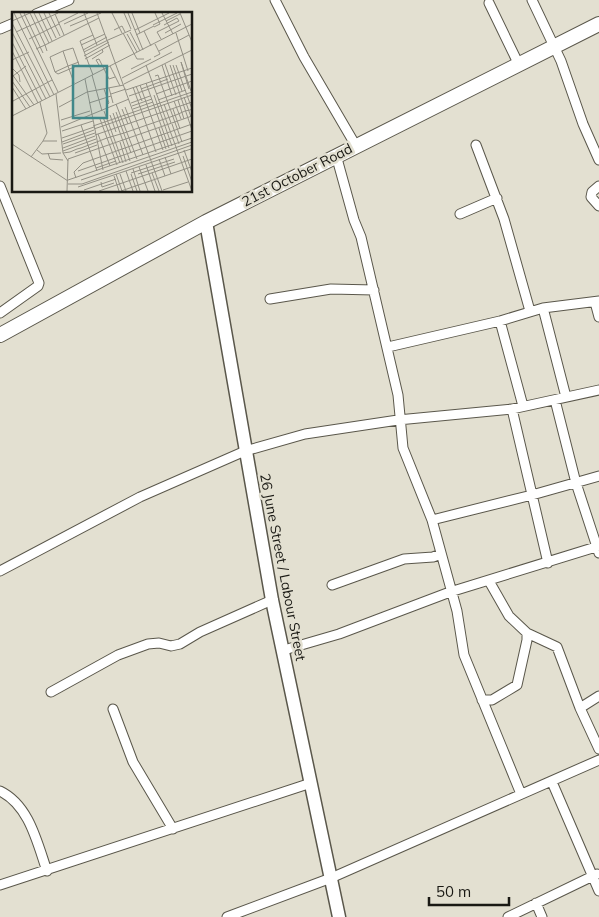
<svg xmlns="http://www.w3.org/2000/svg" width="599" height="917" font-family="Mulish,sans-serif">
<rect width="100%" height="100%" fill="#e3e0d1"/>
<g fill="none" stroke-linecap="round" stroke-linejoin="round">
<g stroke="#5a574b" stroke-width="11">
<path id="street" d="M275,0L304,57L356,146
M532,0L561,61L583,124L599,160
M489,3L519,65
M36,14L69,0
M0,29L14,23
M476,145L504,219L530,311
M336,155L354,220L361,237L398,395L403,448L432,520L457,611L464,655L521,794
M0,186L39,283L38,286L0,313
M599,186L592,192L591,197L599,206
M460,214L497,198
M270,299L331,289L374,290
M595,302L599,317
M543,308L566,397
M500,321L523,406
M388,347L500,321L543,308L599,301
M555,400L576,483L599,553
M512,409L548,563
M432,520L532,495L599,476
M0,571L140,497L245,451L305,434L398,420L512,409L599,390
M332,585L404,559L433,557L441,554
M527,633L557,647L580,708L599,749
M284,650L339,634L450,592L599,546
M51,692L118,655L148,644L159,643L171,646L180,644L200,632L272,600
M482,700H492L517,685L527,640V633L509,616L489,581
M580,708L599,696
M113,709L133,762L173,829
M552,782L599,891
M0,791C29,805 37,842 47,871
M0,885L311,783
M536,903L542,917
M227,917L331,878L599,760
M508,917L597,874"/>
</g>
<g stroke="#5a574b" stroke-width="15">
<path id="secondary" d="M206,222L272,600L339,917"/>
</g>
<g stroke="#5a574b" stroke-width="16">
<path id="primary" d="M0,335L206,222L599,24"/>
</g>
<use href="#street" stroke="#fff" stroke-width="9"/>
<use href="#secondary" stroke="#fff" stroke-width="12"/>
<use href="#primary" stroke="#fff" stroke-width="14"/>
</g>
<g text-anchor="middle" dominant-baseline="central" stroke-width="5" stroke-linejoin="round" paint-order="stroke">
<g font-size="14" fill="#1a1914" stroke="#e3e0d1">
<text transform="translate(297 175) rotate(-27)">21st October Road</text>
<text transform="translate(283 567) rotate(79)">26 June Street / Labour Street</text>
</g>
</g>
<g transform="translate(12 12)">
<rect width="180" height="180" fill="#e3e0d1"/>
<path fill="none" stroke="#939085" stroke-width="1" d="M2,1L42,83M8,1L46,80M12,1L31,41M18,1L33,33L24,37M22,1L37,31M27,1L40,29M32,1L44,26M37,1L48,24M72,1L85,33M85,1L150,179M100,1L110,21M112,1L119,17M116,1L131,38M120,1L128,21M150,1L161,22M168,1L180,30M43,2L52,23M0,9L18,1M154,9L168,2M0,11L38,85M46,11L66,1M52,12L76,1M141,13L165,1M152,13L165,6L167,9M58,14L89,1M142,15L148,12L143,1M102,18L110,14L113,20M123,18L157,1M132,19L139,34M0,20L34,87M4,20L46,1M118,20L128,39M111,21L125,47H132M153,21L169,12M164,21L176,59M115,22L125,40M81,23L68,29L81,63M124,23L142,14M17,27L47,12M149,27L145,20L167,9M96,28L119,18M0,30L30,89M69,33L93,22M71,38L95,25M0,39L26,91M35,39L33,33L87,6M147,39L177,23M72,40L96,28M72,44L97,30M142,45L148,42L143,32M73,47L98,33M80,47L91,40L90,37M0,48L17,40M153,52L164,83M87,53L84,48L87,47L97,67L103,65M134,53L180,179M150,53L160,84M158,53L180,118M161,53L170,79M98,54L108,74M0,56L7,63L8,70M119,57L139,47M43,60L38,45L51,39L56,54L67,50M43,60L46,62L67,53L61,36L51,39M43,60L56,54L62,71M0,62L22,93M80,63L90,99M1,64L14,54M143,64L146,63L170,130M110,66L160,40M73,67L91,158M0,69L18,95M134,71L157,136M112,72L180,38M128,73L151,138M124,74L130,89M0,75L14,97M121,75L144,140M97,76L101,91M92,77L97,91L94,94M129,77L156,67M177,77L169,50L179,79M114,78L180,56M44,82L51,141L56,149M99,82L114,77M144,82L180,69M142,83L160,134M117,84L180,62M172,85L179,105M146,88L174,78M166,88L172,107M1,89L40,68M162,89L169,107M28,90L35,121L31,129M77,91L99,84M119,91L138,84M104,92L125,147M152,92L159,111M120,94L140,87M47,95L75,80L112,73M113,95L131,143M110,97L116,112M121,97L141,90M161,97L168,117M92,99L111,151M104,100L119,141M101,101L118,149M98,103L104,120M0,104L180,12M91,105L108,151M88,107L105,153M49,108L78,99M160,112L167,132M69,113L85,159M81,114L180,80M49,115L117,87M147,116L154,137M82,117L180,83M50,119L81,109M86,122L98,154M83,123L180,90M50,126L82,115M50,130L82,118M108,130L114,150M0,132L56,169M51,132L83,121M51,136L83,124M25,138L30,142L49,141M172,138L180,160M51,139L84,127M36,141L38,147L51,148M51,141L58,140L65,137L69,136L95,126L112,121L164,103L173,99L178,98L180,97L164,53M63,141L85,133M171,144L180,170M19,145L31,129H45M153,145L159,162M147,147L153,164M134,153L143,179M127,155L136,179M84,156L104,149M121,157L128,179M66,159L180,119M114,159L121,179M119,161L162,147M140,161L147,179M104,162L110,179M108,162L114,179M119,162L125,179M126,162L163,150M102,164L107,179M64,166L62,160L71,151L180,112M56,168L180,126M69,168L180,130M89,170L90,175L102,171M56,172H70L180,133M66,175L179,137M72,178L104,167M151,178L176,170M55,179L56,147L180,104M87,179L180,147M109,179L179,155"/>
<path fill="#40888a" fill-opacity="0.15" stroke="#40888a" stroke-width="2.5" d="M61,54H95V106H61Z"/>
<rect width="180" height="180" fill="none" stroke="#1a1914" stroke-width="2.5"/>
</g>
<path d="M429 897v8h80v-8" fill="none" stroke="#1a1914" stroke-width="2.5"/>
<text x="436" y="897" font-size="15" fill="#1a1914" stroke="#e3e0d1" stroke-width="4" paint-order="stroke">50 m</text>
</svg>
